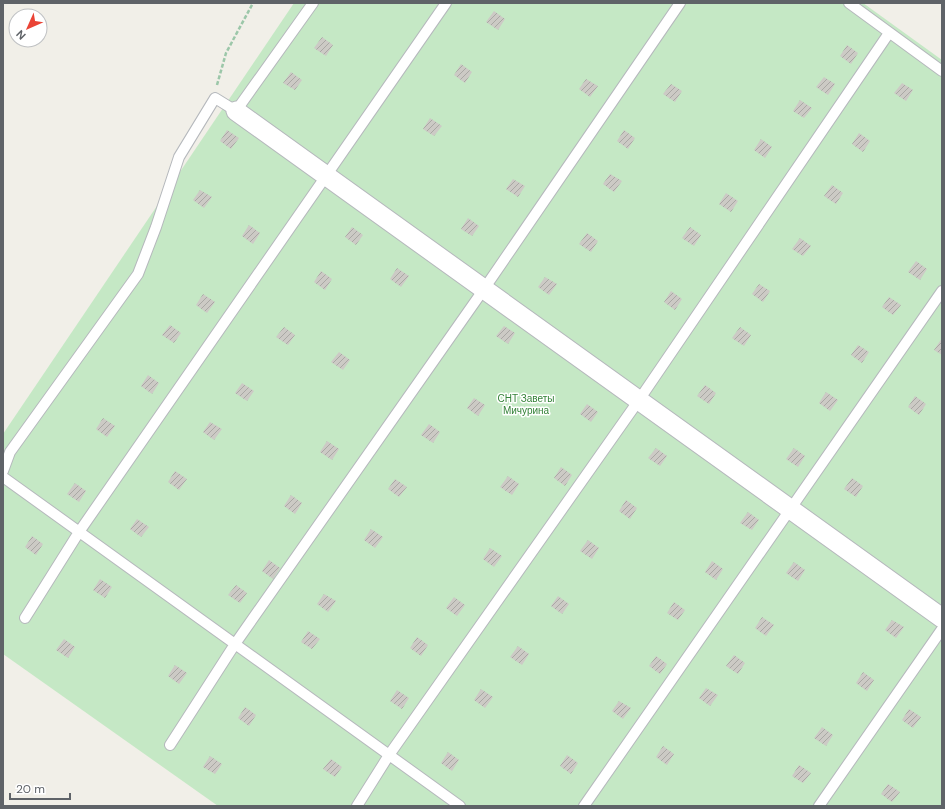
<svg xmlns="http://www.w3.org/2000/svg" width="945" height="809" font-family="'DM Sans',sans-serif">
<defs>
<pattern id="building-hatch" width="6" height="6" patternUnits="userSpaceOnUse"><rect width="6" height="6" fill="#cccac5"/><path d="M-1 1l2-2M0 6l6-6M5 7l2-2" fill="none" stroke="#a9a8a4"/></pattern>
</defs>
<rect width="100%" height="100%" fill="#f1efe8"/>
<path fill="#c5e8c5" d="M294,3H863L942,60V806H218L3,654V434Z"/>
<path fill="url(#building-hatch)" d="M494,11L505,19L498,30L486,22Z
M322,37L333,45L326,56L314,48Z
M847,45L858,53L851,64L840,56Z
M461,64L472,72L465,83L454,75Z
M291,72L302,80L295,90L283,83Z
M824,77L835,84L828,95L816,87Z
M586,79L598,86L590,97L579,89Z
M902,83L913,90L906,101L894,93Z
M671,84L682,91L675,102L663,94Z
M800,100L812,108L804,118L793,111Z
M430,118L442,126L434,136L423,129Z
M227,130L239,138L231,149L220,141Z
M624,130L635,138L628,149L617,141Z
M859,133L870,141L863,152L852,144Z
M761,139L772,147L765,158L754,150Z
M610,174L622,181L614,192L603,184Z
M513,179L525,186L518,197L506,189Z
M832,185L843,193L836,204L824,196Z
M200,190L212,197L204,208L193,200Z
M726,193L738,201L731,212L719,204Z
M468,218L479,226L472,236L461,229Z
M249,225L260,233L253,244L242,236Z
M352,227L363,235L356,245L345,237Z
M690,227L701,235L694,246L682,238Z
M587,233L598,241L591,252L579,244Z
M800,238L811,246L803,256L792,249Z
M916,261L927,269L920,280L908,272Z
M397,268L409,276L401,287L390,279Z
M321,271L332,279L325,290L314,282Z
M545,277L557,284L549,295L538,287Z
M759,284L770,291L763,302L752,294Z
M671,291L682,299L675,310L664,302Z
M203,294L215,302L207,313L196,305Z
M889,297L901,305L893,315L882,307Z
M170,325L181,333L174,343L162,335Z
M504,326L515,333L508,344L496,336Z
M284,327L295,335L288,345L276,337Z
M740,327L751,335L744,346L732,338Z
M942,338V355L934,350Z
M858,345L869,352L862,363L851,355Z
M339,352L350,360L343,370L331,362Z
M148,375L159,383L152,394L141,386Z
M242,383L254,391L247,401L235,393Z
M705,385L716,393L709,404L697,396Z
M826,392L838,400L830,411L819,403Z
M915,396L926,404L919,415L908,407Z
M474,398L485,405L478,416L467,408Z
M587,404L598,412L591,422L580,414Z
M103,418L115,426L107,437L96,429Z
M210,422L222,429L214,440L203,432Z
M429,424L440,432L433,443L421,435Z
M327,441L339,449L332,460L320,452Z
M656,448L667,456L660,466L648,458Z
M794,448L805,456L798,467L786,459Z
M561,467L572,475L565,486L554,478Z
M175,471L187,479L179,490L168,482Z
M508,476L519,484L512,495L500,487Z
M852,478L863,486L856,497L844,489Z
M395,479L407,487L399,497L388,489Z
M75,483L86,491L79,502L67,494Z
M291,495L302,503L295,514L284,506Z
M626,500L637,508L630,519L619,511Z
M748,512L759,520L752,530L740,523Z
M137,519L149,527L141,537L130,529Z
M371,529L383,537L375,548L364,540Z
M32,536L43,544L36,555L25,547Z
M588,540L599,548L592,559L580,551Z
M490,548L502,556L494,567L483,559Z
M269,560L280,568L273,579L262,571Z
M712,561L723,569L716,580L705,572Z
M794,562L805,570L798,581L786,573Z
M100,579L112,587L105,598L93,590Z
M236,585L247,593L240,603L228,595Z
M324,594L336,601L328,612L317,604Z
M558,596L569,604L562,614L551,606Z
M454,597L465,605L457,616L446,608Z
M674,602L685,610L678,620L667,613Z
M762,617L774,625L766,636L755,628Z
M892,620L904,627L896,638L885,630Z
M308,631L320,639L312,649L301,642Z
M417,637L428,645L421,656L410,648Z
M64,639L75,647L68,658L56,650Z
M518,646L529,654L522,665L510,657Z
M734,655L745,663L738,674L726,666Z
M656,656L667,664L660,674L649,666Z
M175,665L187,673L179,684L168,676Z
M863,672L874,680L867,691L856,683Z
M706,688L718,695L710,706L699,698Z
M481,689L493,697L485,708L474,700Z
M397,690L409,698L402,709L390,701Z
M619,701L631,708L623,719L612,711Z
M245,707L256,715L249,726L238,718Z
M909,709L921,717L913,728L902,720Z
M822,727L833,735L826,746L814,738Z
M663,746L674,754L667,765L656,757Z
M448,752L459,760L452,771L441,763Z
M567,755L578,763L571,774L560,766Z
M210,756L222,764L215,774L203,767Z
M331,759L342,767L335,777L323,769Z
M799,765L811,773L803,783L792,776Z
M888,784L900,792L892,802L881,794Z"/>
<g fill="none" stroke-linecap="round" stroke-linejoin="round">
<g stroke="#b5b8bc" stroke-width="12">
<path id="lane" d="M849,3L942,71
M3,471L10,452L138,274L156,227L179,157L215,98L236,111L313,3
M3,477L460,806
M25,618L79,532L446,3
M170,745L235,644L484,289L680,3
M357,806L389,755L639,400L889,33
M584,806L942,291
M819,806L942,629"/>
</g>
<g stroke="#b5b8bc" stroke-width="21">
<path id="street" d="M236,111L942,618"/>
</g>
<path stroke="#9cc7a9" stroke-width="2.5" stroke-dasharray="4 2" stroke-linecap="butt" d="M217,85L226,53L253,3"/>
<use href="#lane" stroke="#fff" stroke-width="10"/>
<use href="#street" stroke="#fff" stroke-width="19"/>
</g>
<g text-anchor="middle" dominant-baseline="central" stroke-width="3" stroke-linejoin="round" paint-order="stroke">
<g font-size="10" fill="#348238" stroke="#fff">
<text x="526" y="398">СНТ Заветы<tspan x="526" dy="12">Мичурина</tspan></text>
</g>
</g>
<rect width="945" height="809" fill="none" stroke="#5f6368" stroke-width="8"/>
<g transform="translate(28 28) rotate(225)"><circle r="19" fill="#ffffff" stroke="#bfc1c3"/>
<path d="M0-3L7 15L0 10L-7 15Z" fill="#ea4335"/>
<text y="-6" font-size="11" font-weight="bold" text-anchor="middle" fill="#5f6368">N</text>
</g>
<path d="M10 793v6h60v-6" fill="none" stroke="#5f6368" stroke-width="2"/>
<text x="16" y="793" font-size="12" fill="#5f6368" stroke="#ffffff" stroke-width="3" paint-order="stroke">20 m</text>
</svg>
